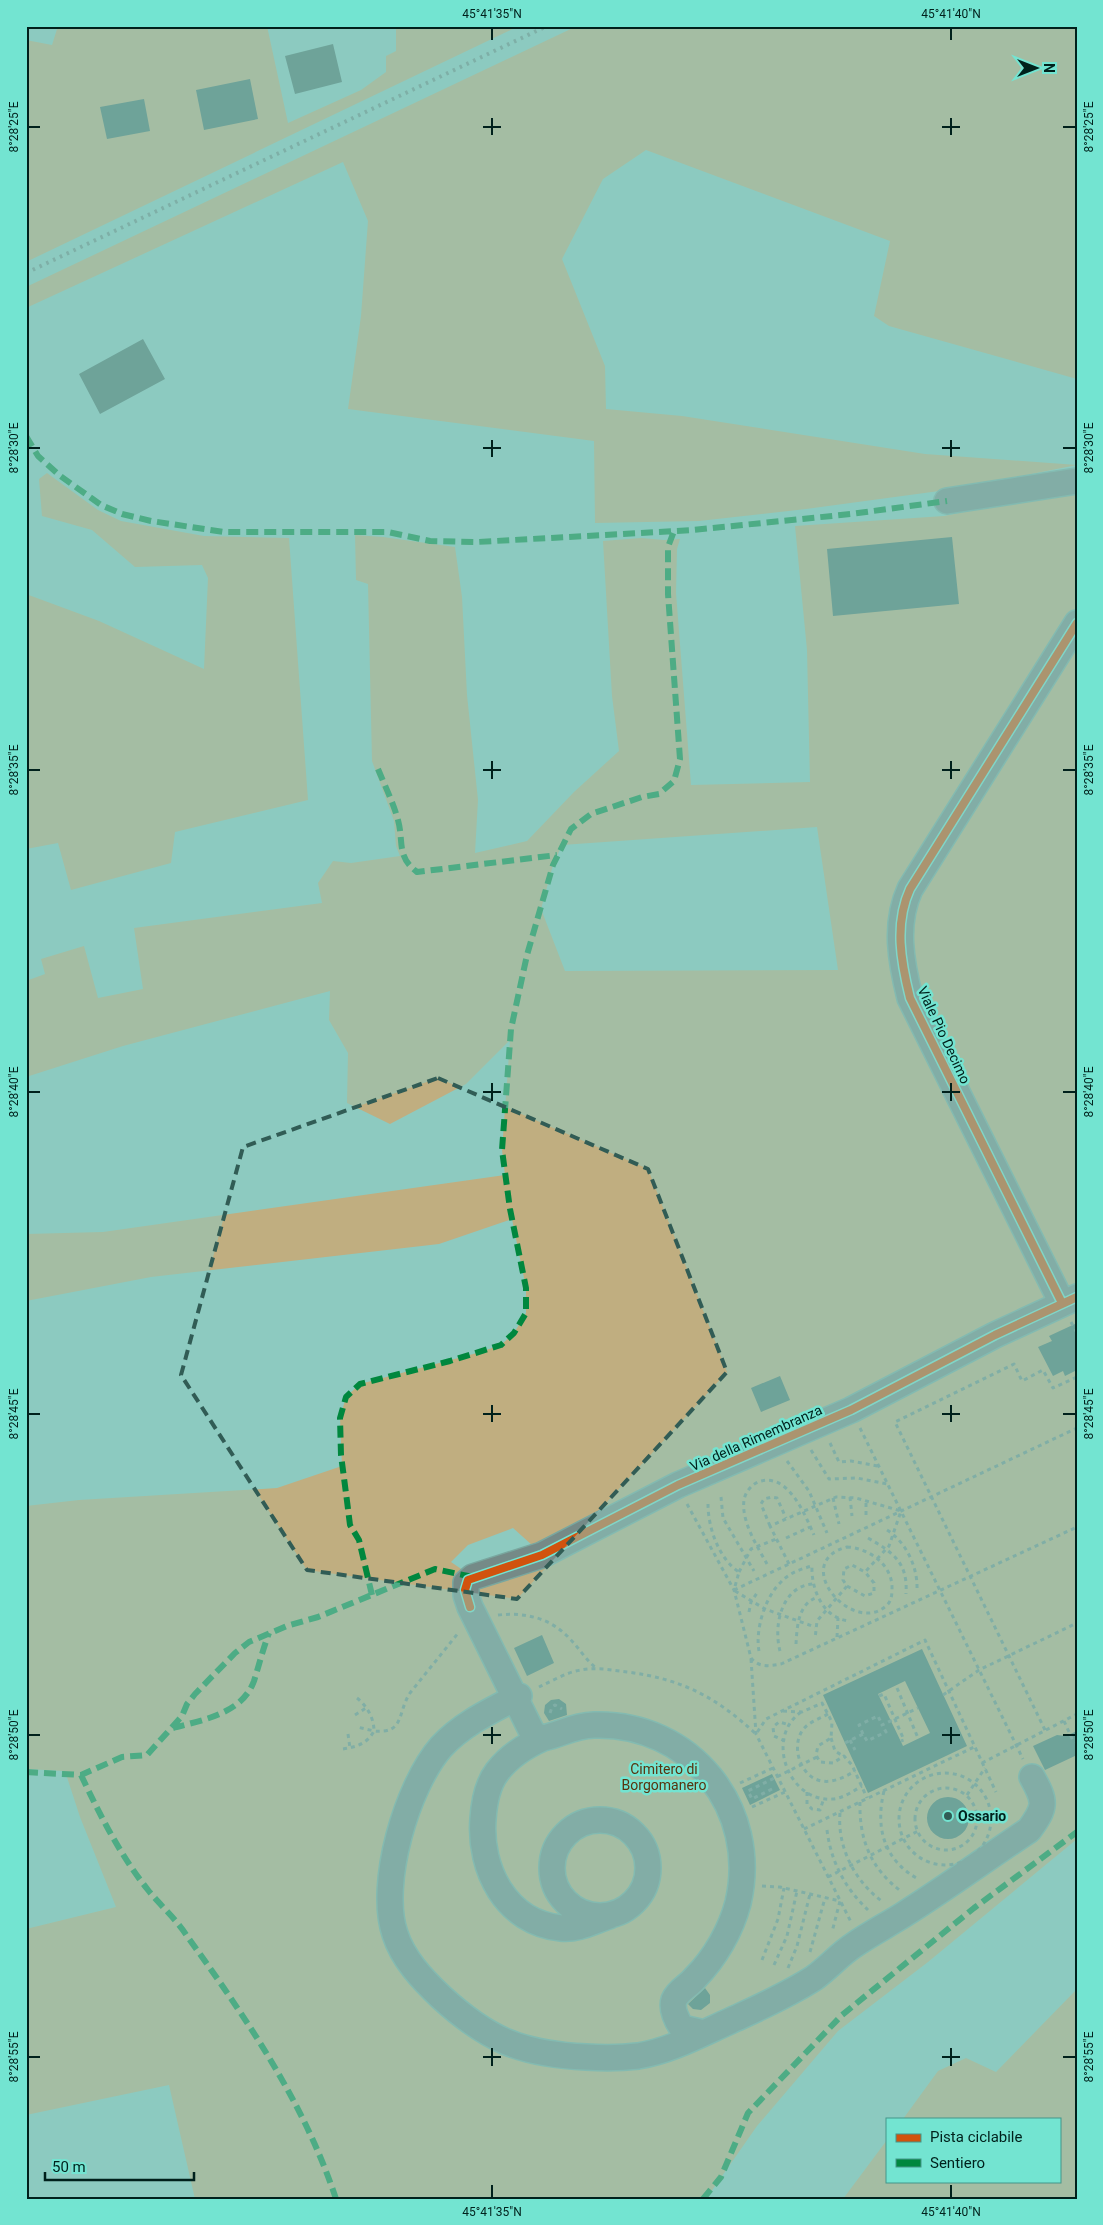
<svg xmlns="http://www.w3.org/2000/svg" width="1103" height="2225" font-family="Roboto,sans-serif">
<rect width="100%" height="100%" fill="#8dcac0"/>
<path fill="#c0ae80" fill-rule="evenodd" d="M58,26H267L288,123L361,90L386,72V56L396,51V26H519L26,262V40L52,45Z
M577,26H1077V379L889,326L874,316L890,241L646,150L603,179L562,259L605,366L606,409L682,416L925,454L1077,465L954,489L806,509L699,521L595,523L594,441L348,409L361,316L368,221L343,162L26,308V287Z
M47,473L98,510L121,521L204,536L289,538L308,800L175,832L171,863L71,890L58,843L26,849V594L99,621L204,669L208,578L202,565L135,567L92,530L42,516L39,479Z
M1077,490V1839L928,1962L838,2031L757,2126L706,2199H195L169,2085L26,2115V1929L116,1907L80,1817L65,1771L26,1769V1506L79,1500L277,1488L342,1466L340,1418L346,1397L360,1384L477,1353L501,1345L514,1333L526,1313V1288L512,1219L439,1244L151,1277L26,1301V1234L103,1232L505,1175L502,1150L510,1040L466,1084L390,1124L347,1103L348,1053L329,1020L330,991L123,1046L26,1077V981L45,974L41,959L84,946L98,998L143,989L134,928L322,903L318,883L333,861L351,863L400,856L396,846L394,821L372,761L368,584L356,580L355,535L383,537L455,547L462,597L467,695L478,800L475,853L527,841L574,792L619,751L612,696L603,541L641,538L664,540L680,539L677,549L676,593L691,785L810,782L807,650L795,526L944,516ZM817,827L838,970L565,971L541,909L553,865L562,845ZM513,1528L542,1554L473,1577L451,1562L468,1545Z
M1077,1989V2199H843L887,2140V2181H1059V2119H903L938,2071L966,2058L996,2072Z"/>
<path fill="#4a736c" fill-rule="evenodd" d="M333,44L342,82L295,94L285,56Z
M250,79L258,119L204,130L196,90Z
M144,99L150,131L107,139L100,107Z
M143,339L165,379L100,414L79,374Z
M952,537L959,604L833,616L827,549Z
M1077,1323V1370L1065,1376L1063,1371L1053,1376L1038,1347L1052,1341L1049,1336Z
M780,1376L790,1400L761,1412L751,1388Z
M542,1635L554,1663L527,1676L514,1648Z
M922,1649L967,1746L868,1793L823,1695ZM905,1681L930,1733L903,1746L878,1694Z
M559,1699L566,1704L567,1715L549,1721L544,1713L545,1705L551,1700Z
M1077,1731V1755L1045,1770L1033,1746L1057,1735L1066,1736Z
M772,1774L780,1790L750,1805L742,1788Z
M927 1818a21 21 0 1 1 42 0a21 21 0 1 1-42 0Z
M705,1988L710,1995V2003L701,2010L693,2009L688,2004Z"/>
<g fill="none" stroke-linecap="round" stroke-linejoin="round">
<g stroke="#79a79f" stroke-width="28">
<path id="minor" d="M947,501L1077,481
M1062,1303L910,998C901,962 894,924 910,889L1077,623
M519,1696C492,1710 462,1724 441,1747C407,1786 378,1884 395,1934C403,1959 422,1979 441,1997C488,2040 521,2054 586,2057C603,2058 621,2058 638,2056C670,2051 701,2034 730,2021C758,2008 788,1995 814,1978C828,1968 840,1954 854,1945C870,1934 887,1925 903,1915C946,1888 987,1858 1029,1830C1046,1807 1046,1802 1032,1777
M543,1738C525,1746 509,1756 497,1772C487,1785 484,1804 483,1819C479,1869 506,1923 561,1928C578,1930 593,1921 609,1916
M552 1868a48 48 0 1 1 96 0a48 48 0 1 1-96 0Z
M704,2033L682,2028C677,2021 671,2009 674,2000C678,1990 689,1986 695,1978C715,1958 731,1930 738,1903C760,1809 691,1722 594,1725C572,1726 562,1734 543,1738L533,1734L470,1607L466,1595V1583L473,1577L542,1555L678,1485L851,1410L995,1335L1077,1297"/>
</g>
<path stroke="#728d88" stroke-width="3" stroke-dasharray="4 4" stroke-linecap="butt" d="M1071,1322L1077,1333
M860,1428L1023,1759
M830,1443L839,1462L851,1461L878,1466
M811,1450L829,1479L857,1478L887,1484
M787,1461L809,1491L827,1533
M721,1497L723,1518L754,1571
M850,1497L852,1516
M833,1498L839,1524
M687,1504L734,1590L751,1658C759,1668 770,1666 781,1664L1077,1527
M708,1504C708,1528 719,1559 739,1572L734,1590
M866,1515V1500
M770,1526L761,1504L764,1499L772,1497L777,1498L786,1518
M887,1530C906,1542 918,1567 917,1590
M786,1538L810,1527
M868,1538C894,1553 908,1563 906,1594
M847,1547C869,1548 893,1565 892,1589C892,1596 891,1602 886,1606C852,1636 789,1562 847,1547Z
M767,1564C757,1546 741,1521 744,1500C745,1493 751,1485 758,1482C788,1471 805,1515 814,1535
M789,1564L770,1526L836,1497L856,1498L901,1511L889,1546L865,1572L852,1565L844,1569L843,1580L847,1586L817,1621L815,1639
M739,1572L751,1549L776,1539
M847,1586L865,1596L874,1593V1583L865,1572
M734,1590L1077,1428
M735,1591L765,1609L815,1627
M749,1612L751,1602L757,1593
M498,1615C525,1612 551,1618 570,1639C579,1648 586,1660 596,1668
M837,1637L838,1618
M796,1644C797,1627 798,1603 818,1597
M759,1651C755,1630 765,1597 781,1582C789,1573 801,1569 812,1566C811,1589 823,1619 850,1621
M780,1651C773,1625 782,1586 813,1584
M751,1659L756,1734L851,1922
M539,1687C552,1681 567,1672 581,1670C596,1667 612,1670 627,1672C682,1679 716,1697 756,1734L766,1719L925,1640L996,1792
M897,1688L918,1738
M943,1695L979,1670L1077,1623
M879,1696L884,1694L904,1740L901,1741
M357,1698C367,1706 374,1718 374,1731C405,1734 397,1713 410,1693L459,1632
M783,1711L802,1712L822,1703L832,1722L831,1738L818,1746L816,1755L820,1762L833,1763L844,1756L852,1765L867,1798
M801,1712C764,1738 789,1803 833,1799C844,1798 853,1791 862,1786
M550,1713L552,1707L555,1705L562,1709
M828,1714C819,1719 808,1722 802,1731C791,1748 801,1778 822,1781C833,1783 845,1777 855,1771
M355,1715L366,1708
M1064,1721L1074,1743
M1045,1730L895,1422L1014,1364L1022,1381L1043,1370L1053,1388L1077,1377
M348,1734L350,1748
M863,1734L859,1725L878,1716L882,1725
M831,1738L835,1751L843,1756
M850,1740L855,1750
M785,1741L774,1736L773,1727L779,1722L790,1725
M845,1743L863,1734L867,1741L886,1732L882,1725L918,1708
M343,1749C356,1747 367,1744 374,1731L357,1727
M982,1763L1077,1714
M899 1819a46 46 0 1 1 92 0a46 46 0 1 1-92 0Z
M740,1783L773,1768
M915 1819a31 31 0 1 1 62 0a31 31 0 1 1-62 0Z
M772,1789L752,1799L748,1791L817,1757
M884,1791C875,1828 884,1860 918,1879
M807,1792V1804L812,1809L820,1810L824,1798
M967,1795L985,1768
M860,1802C859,1840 871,1869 902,1892
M752,1807L785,1792
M840,1813C837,1847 855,1882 883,1902
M804,1829L974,1747
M827,1830C831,1862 845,1888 868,1910
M828,1877L918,1831
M762,1886L780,1887L840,1901L832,1932
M810,1952L825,1898
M762,1960L778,1919L784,1888
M774,1965L787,1936L797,1891
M788,1968L797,1946L810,1894"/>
<use href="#minor" stroke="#758a87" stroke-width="25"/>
<path stroke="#6e8e89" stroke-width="4" stroke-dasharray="2.5 5" stroke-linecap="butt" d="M26,273L547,26"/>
<path stroke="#00873e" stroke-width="6" stroke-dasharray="12 6" stroke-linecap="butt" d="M26,436L38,456L59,475L101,505L122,514L151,521L224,532H388L430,541L477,542L693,530L851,514L947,501
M378,769C385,786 393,802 398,820C404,842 396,856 417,872L557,855
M372,1595L359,1540L350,1525L347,1501L341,1455L340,1418L346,1397L360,1384L450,1361L501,1345L514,1333L526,1313V1288L510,1209L502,1150L511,1029L527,955L553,865L571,829L591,814L642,797L659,794L674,781L680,759L668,594V547L674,531
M173,1728C202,1720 242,1714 254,1681C259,1665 263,1649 269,1633
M26,1772L81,1775L122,1757L147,1755L182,1716L187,1704L195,1694L235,1653L249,1642L287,1626L318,1617L435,1569L473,1577
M81,1775C100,1815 120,1855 148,1890C160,1905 176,1919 187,1936C246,2018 304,2102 336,2199
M703,2199L721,2177L748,2113L842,2015L974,1908L1077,1832"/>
<g stroke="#73e4d1" stroke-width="11">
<path id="cycleway" d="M1062,1303L910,998C901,962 894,924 910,889L1077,623
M470,1607L465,1590L468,1580L542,1555L678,1485L851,1410L995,1335L1077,1297"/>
</g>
<use href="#cycleway" stroke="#d1530e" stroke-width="8"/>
</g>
<path d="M0 0H1103V2225H0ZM438,1078L648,1169L727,1372L517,1599L307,1570L181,1375L243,1147Z" fill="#8dcac0" fill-opacity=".55" fill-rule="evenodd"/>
<path fill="none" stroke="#315c55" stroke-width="4" stroke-dasharray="10 6" stroke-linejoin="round" d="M438,1078L648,1169L727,1372L517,1599L307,1570L181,1375L243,1147Z"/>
<path fill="none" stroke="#00211c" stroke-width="2" d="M492,28V40M951,28V40M492,118V135M951,118V135M28,127H40M483,127H501M942,127H960M1063,127H1076M492,440V457M951,440V457M28,448H40M483,448H501M942,448H960M1063,448H1076M492,761V779M951,761V779M28,770H40M483,770H501M942,770H960M1063,770H1076M492,1083V1101M951,1083V1101M28,1092H40M483,1092H501M942,1092H960M1063,1092H1076M492,1405V1422M951,1405V1422M28,1414H40M483,1414H501M942,1414H960M1063,1414H1076M492,1727V1744M951,1727V1744M28,1735H40M483,1735H501M942,1735H960M1063,1735H1076M492,2048V2066M951,2048V2066M28,2057H40M483,2057H501M942,2057H960M1063,2057H1076M492,2185V2198M951,2185V2198"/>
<circle fill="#315c55" stroke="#73e4d1" stroke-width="2" cx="948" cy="1816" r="5"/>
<g text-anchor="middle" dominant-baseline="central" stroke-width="5" stroke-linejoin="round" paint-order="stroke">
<g font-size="14" fill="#00211c" stroke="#73e4d1">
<text transform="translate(944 1035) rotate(65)">Viale Pio Decimo</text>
<text transform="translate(756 1438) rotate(-24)">Via della Rimembranza</text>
</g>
<g font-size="14" fill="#58330f" stroke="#73e4d1">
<text x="664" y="1769">Cimitero di<tspan x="664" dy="16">Borgomanero</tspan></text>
</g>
<g font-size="14" font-weight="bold" fill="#00211c" stroke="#73e4d1" text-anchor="start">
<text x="958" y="1816">Ossario</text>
</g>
</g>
<rect width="1103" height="2225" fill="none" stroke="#73e4d1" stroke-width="55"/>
<rect x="886" y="2118" width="175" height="65" fill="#73e4d1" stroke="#459689"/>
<rect x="896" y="2134" width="25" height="8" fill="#d1530e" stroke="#459689"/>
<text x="930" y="2142" font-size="15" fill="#00211c">Pista ciclabile</text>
<rect x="896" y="2159" width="25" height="8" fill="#00873e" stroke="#459689"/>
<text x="930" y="2168" font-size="15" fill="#00211c">Sentiero</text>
<g transform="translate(1036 68) rotate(90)" stroke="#73e4d1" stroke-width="4" paint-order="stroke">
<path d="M0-4L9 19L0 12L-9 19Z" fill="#00211c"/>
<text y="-8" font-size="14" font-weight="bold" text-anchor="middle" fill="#00211c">N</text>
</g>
<path d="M45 2172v8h149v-8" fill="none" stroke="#00211c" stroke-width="2.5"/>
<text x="52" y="2172" font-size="15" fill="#00211c" stroke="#73e4d1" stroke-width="4" paint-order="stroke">50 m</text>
<rect x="28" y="28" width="1048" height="2170" fill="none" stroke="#00211c" stroke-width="2"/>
<g font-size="12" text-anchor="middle" fill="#00211c">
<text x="492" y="18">45°41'35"N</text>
<text x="951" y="18">45°41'40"N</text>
<text transform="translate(1089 127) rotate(-90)" y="4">8°28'25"E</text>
<text transform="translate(14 127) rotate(-90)" y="4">8°28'25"E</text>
<text transform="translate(1089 448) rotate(-90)" y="4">8°28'30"E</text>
<text transform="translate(14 448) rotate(-90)" y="4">8°28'30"E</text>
<text transform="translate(14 770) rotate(-90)" y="4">8°28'35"E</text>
<text transform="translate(1089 770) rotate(-90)" y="4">8°28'35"E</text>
<text transform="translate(14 1092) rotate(-90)" y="4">8°28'40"E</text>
<text transform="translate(1089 1092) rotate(-90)" y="4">8°28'40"E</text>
<text transform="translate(1089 1414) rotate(-90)" y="4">8°28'45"E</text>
<text transform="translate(14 1414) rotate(-90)" y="4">8°28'45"E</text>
<text transform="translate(14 1735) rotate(-90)" y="4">8°28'50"E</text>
<text transform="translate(1089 1735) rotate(-90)" y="4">8°28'50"E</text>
<text transform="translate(1089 2057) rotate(-90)" y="4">8°28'55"E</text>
<text transform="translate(14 2057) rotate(-90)" y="4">8°28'55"E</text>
<text x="492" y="2216">45°41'35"N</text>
<text x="951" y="2216">45°41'40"N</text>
</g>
</svg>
